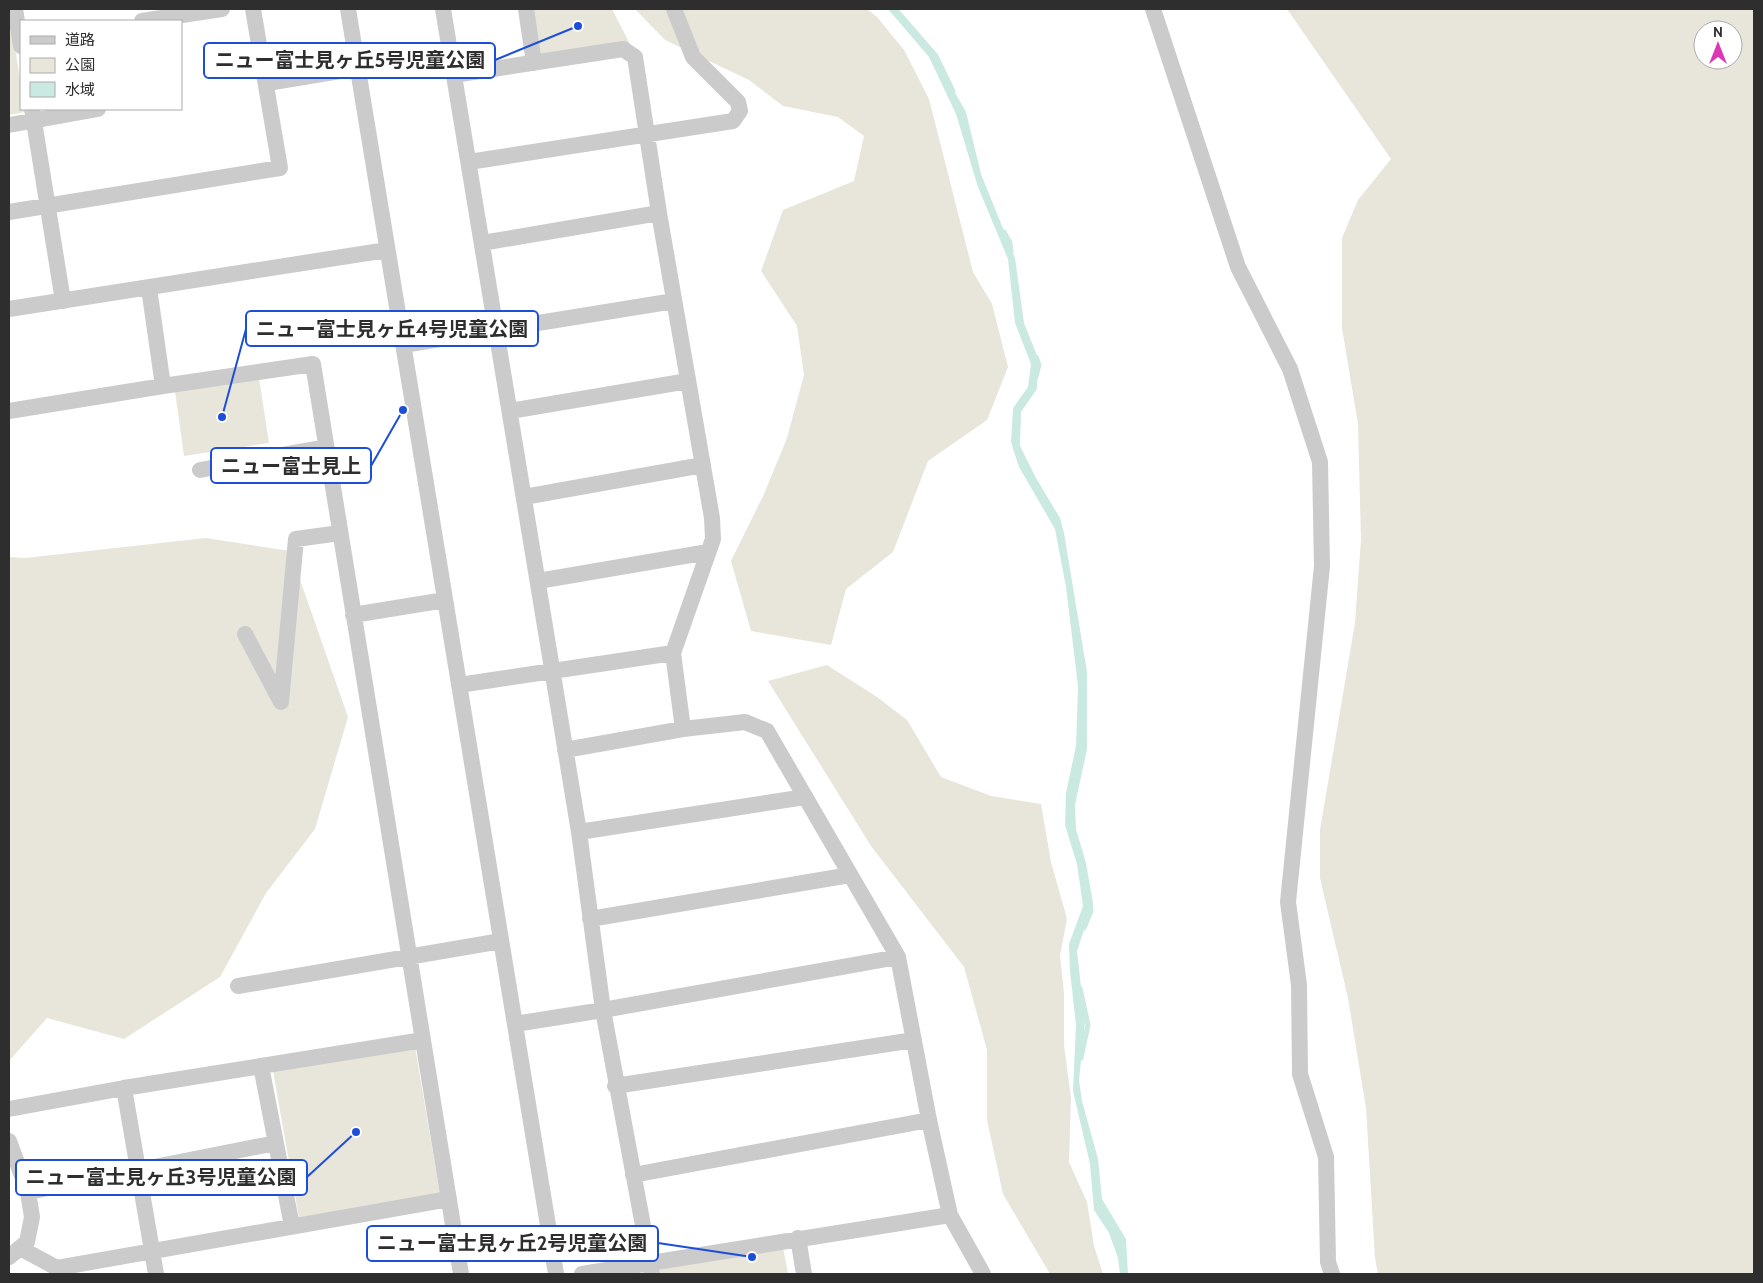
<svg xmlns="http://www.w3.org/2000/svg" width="1763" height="1283" font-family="Cabin,'Noto Sans JP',sans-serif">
<rect width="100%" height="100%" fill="#fff"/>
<path fill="#e8e5da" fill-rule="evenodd" d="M9,9L21,86V109H25V112L9,115Z
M533,9H612L630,44L540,54Z
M635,9H867L877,17L904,50L929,99L973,272L992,304L1008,367L987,420L928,461L893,552L846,589L831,645L751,631L731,561L764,494L787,438L804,375L797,326L761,271L783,210L854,181L864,136L838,117L783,106L749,80L665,40Z
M1287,9H1754V1274H1378L1375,1258L1366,1108L1348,998L1320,878V830L1355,623L1361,539L1358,424L1342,328V238L1358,200L1391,159ZM1703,30H1733V60H1703Z
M259,378L269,443L184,456L175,391Z
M206,538L290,551L348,717L315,829L266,893L220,977L124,1039L47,1018L9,1061V557L25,558Z
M827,665L877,697L907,720L941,777L991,796L1041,804L1051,862L1067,919L1060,955L1064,994V1045L1071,1098L1069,1162L1087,1202L1094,1246L1103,1274H1050L1003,1194L987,1120V1050L964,967L871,846L768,681Z
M415,1047L440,1194L299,1218L273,1071Z
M783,1247L788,1274H657L656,1268Z"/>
<path fill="#caeae1" d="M888,9H893L934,56L966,112L981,174L1015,258L1024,323L1038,358L1037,389L1021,412L1020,446L1036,478L1060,518L1064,533L1087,672V749L1075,805L1076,829L1086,863L1093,903L1077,951L1085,1023L1079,1080L1082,1101L1098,1159L1102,1199L1126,1239L1128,1274H1120L1118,1258L1109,1233L1094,1210L1090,1164L1073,1091L1076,1025L1070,971L1069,944L1083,906L1077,864L1065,825L1066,793L1076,746L1078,686L1066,587L1055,529L1019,467L1011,442L1013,408L1028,387L1031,364L1015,323L1008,259L978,187L956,114L929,57Z"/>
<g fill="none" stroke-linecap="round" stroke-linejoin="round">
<path stroke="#caeae1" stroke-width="5" d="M895,9L936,56L953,91
M1004,232L1010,243L1011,252
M1036,357L1039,365L1036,377
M1084,928L1091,911L1090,903
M1080,988L1088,1025L1081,1058"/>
<path stroke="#cbcbcb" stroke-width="16" d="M15,9L21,46
M348,9L556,1274
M443,9L579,832L603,1010L652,1274
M526,9L534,63
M1153,9L1238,267L1290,369L1320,462L1322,566L1288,902L1299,985L1300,1074L1326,1157L1328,1262L1332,1274
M142,21L222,9
M454,75L623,49L635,57L659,213L712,518L713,539L673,653L683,729
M267,83L358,68
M32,109L63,301
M9,125L98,109
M469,162L733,121L740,111L738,102L693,57L674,9
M9,212L280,168L253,9
M482,243L659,213
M149,288L163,386
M9,309L387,250
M403,345L674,301
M9,411L163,386L313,364L461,1274
M510,411L688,381
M200,470L326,447
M524,497L703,465
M538,581L708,552
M353,615L445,600
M245,634L281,702L296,539L340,533
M459,685L673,653
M565,750L683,729L745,722L767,731L898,957L929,1120L950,1215L983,1274
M579,832L805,797
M590,919L850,875
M238,986L501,941
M515,1024L603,1010L898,957
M261,1066L292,1226
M615,1086L914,1040
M9,1109L124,1088
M9,1141L28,1192L32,1217L27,1242L9,1257
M633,1175L929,1120
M28,1192L276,1143
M798,1238L804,1274
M20,1248L57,1268L449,1199
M156,1274L124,1088L423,1040
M582,1274L950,1215"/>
</g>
<path fill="none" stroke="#1d4ed8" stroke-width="2" d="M578 26L495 60M222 417L246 329M403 410L371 466M356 1132L307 1177M752 1257L658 1243"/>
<g fill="#1d4ed8" stroke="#fff" stroke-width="2">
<circle cx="578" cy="26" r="5"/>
<circle cx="222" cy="417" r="5"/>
<circle cx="403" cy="410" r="5"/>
<circle cx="356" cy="1132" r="5"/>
<circle cx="752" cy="1257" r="5"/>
</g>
<g fill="#fff" stroke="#1d4ed8" stroke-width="2">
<rect x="204" y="43" width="291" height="35" rx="5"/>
<rect x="246" y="311" width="292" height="35" rx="5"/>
<rect x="211" y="448" width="160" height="35" rx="5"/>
<rect x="16" y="1160" width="291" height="35" rx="5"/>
<rect x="367" y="1226" width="291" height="35" rx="5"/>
</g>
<g font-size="20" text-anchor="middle" font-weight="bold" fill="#2e2e2e">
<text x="350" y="67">ニュー富士見ヶ丘5号児童公園</text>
<text x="392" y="336">ニュー富士見ヶ丘4号児童公園</text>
<text x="291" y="473">ニュー富士見上</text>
<text x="161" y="1184">ニュー富士見ヶ丘3号児童公園</text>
<text x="512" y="1250">ニュー富士見ヶ丘2号児童公園</text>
</g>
<rect width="1763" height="1283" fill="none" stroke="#2e2e2e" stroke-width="20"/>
<rect x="20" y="20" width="162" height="90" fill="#ffffff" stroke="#ababab"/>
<rect x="30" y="36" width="25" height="8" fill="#cbcbcb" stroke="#ababab"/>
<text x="65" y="45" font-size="15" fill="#2e2e2e">道路</text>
<rect x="30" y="58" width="25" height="15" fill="#e8e5da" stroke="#ababab"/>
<text x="65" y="70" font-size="15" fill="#2e2e2e">公園</text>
<rect x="30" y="82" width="25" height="15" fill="#caeae1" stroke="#ababab"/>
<text x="65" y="95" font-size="15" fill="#2e2e2e">水域</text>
<g transform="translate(1718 45)"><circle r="24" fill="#ffffff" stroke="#ababab"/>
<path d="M0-4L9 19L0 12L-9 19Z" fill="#dd38b3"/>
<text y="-8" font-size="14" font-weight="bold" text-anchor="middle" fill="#2e2e2e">N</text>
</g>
</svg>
